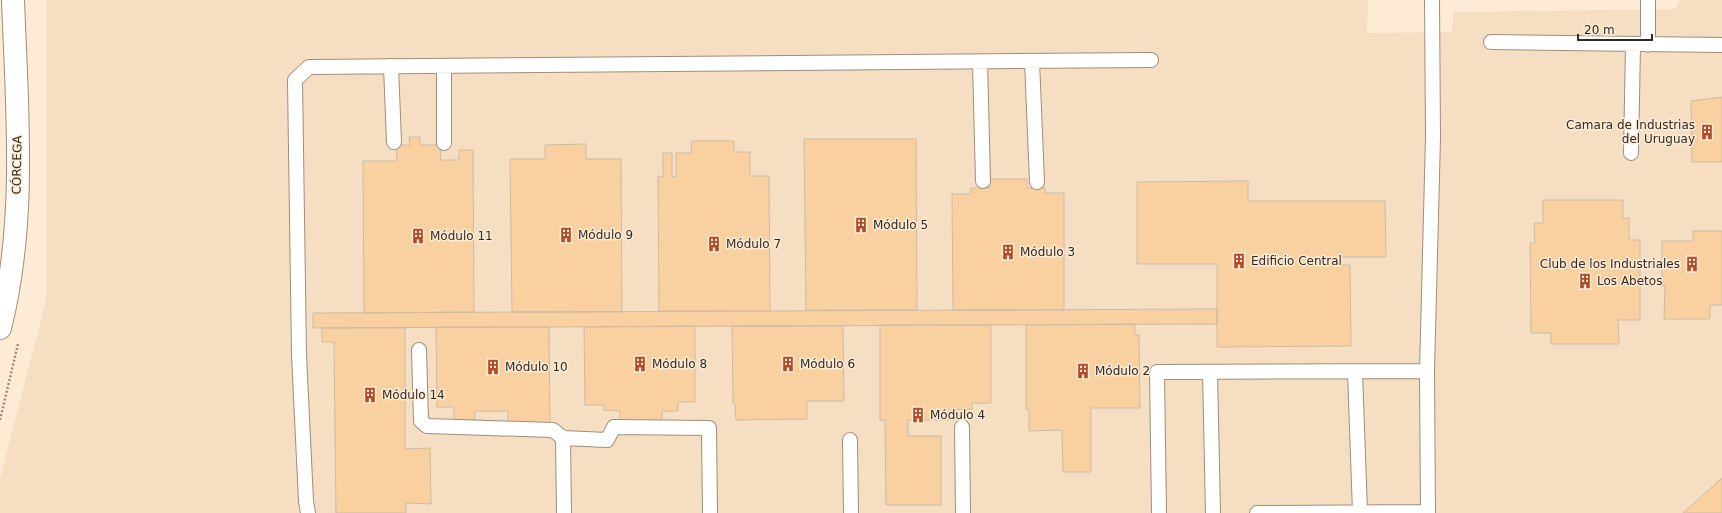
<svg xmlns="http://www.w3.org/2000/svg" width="1722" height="513" font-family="'DejaVu Sans',sans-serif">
<rect width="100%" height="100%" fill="#feebd5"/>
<path fill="#f6dec2" d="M46,0H1368L1367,33L1452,32L1453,12L1675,9L1680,0H1722V513H0V478L46,301Z"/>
<path fill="#f9d1a1" stroke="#cdbba6" d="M1722,97V162H1692L1691,101Z
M409,137H420V145H440L441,160H459V150H473L474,312L364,313L363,161H397L396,145H410Z
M804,139H916L917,310H806Z
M692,141H734V152H750V176H769L770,311H659L658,176L663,177V153H672V177H676V153H691Z
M586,144V159H621L622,312H512L510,159H545V145Z
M988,179H1027V188H1045V193H1064V310H953L952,194H971V188H989Z
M1248,181V201H1385L1386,257H1340V265H1350L1351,346L1217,347V264H1137V182Z
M1543,200H1623V218H1629V240H1640V320H1618L1619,344H1551V333H1531L1530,243H1535L1534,223H1543Z
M1693,231H1722V305H1710V319H1664L1665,286H1662V241H1693Z
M1217,309V324L313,328V313Z
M1135,324V335H1139L1140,408H1091V472H1063L1062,430L1029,431V409H1026V325Z
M880,325H991V403H972V409L956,410V420H908V436H941V505H886L885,420H880Z
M695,326V402H678V411H662V421H620V411L604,410V405H585L584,327Z
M732,326H843L844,401H807V419L736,420L735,404H733Z
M436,327H549L550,423H508V411H475V422H454V407H437Z
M322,328H405V449L430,448L431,504L406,503V513H336L334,342H322Z
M1722,478V513H1683Z"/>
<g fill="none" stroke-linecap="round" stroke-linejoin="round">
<g stroke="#a08e7a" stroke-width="16">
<path id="service" d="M1491,42L1722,45
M1648,45V0
M1032,61L1037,182
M980,62L983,181
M391,66L394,142
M444,66V143
M1631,153L1633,45
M419,350L421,421L427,426L553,430L563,438L564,513
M1210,372L1213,513
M1355,372L1360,512
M962,427L963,513
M563,438L607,440L614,427L709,428L710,513
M850,440L851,513
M308,513L306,501L299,355L295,80L309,67L1151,60
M1159,513L1157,372L1427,371
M1257,513L1428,512
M1428,513L1427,371L1433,137L1432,0"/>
</g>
<g stroke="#a08e7a" stroke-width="24">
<path id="minor" d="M0,328C27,222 17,109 13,0"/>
</g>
<path stroke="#998c7d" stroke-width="2.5" stroke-dasharray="2 2" stroke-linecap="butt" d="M0,420L18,344"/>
<use href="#service" stroke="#fff" stroke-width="14"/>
<use href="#minor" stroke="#fff" stroke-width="22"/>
</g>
<defs>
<g id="building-bare" transform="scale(1.2)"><path d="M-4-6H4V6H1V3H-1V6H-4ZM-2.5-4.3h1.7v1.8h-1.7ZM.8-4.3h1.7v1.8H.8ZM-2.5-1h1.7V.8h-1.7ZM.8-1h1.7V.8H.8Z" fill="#b24b27" stroke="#feebd5" stroke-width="2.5" paint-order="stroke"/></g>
</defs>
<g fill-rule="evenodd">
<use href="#building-bare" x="1707" y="132"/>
<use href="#building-bare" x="861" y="225"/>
<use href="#building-bare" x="566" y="235"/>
<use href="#building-bare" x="418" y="236"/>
<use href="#building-bare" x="714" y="244"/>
<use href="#building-bare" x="1008" y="252"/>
<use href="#building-bare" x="1239" y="261"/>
<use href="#building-bare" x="1692" y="264"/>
<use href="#building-bare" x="1585" y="281"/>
<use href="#building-bare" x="640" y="364"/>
<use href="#building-bare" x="788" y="364"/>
<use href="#building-bare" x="493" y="367"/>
<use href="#building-bare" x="1083" y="371"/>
<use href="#building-bare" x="370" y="395"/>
<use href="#building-bare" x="918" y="415"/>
</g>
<g text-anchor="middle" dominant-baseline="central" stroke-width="3" stroke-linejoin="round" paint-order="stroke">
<g font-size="12" fill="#312a22" stroke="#feebd5" text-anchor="start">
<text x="1695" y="125" text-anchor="end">Camara de Industrias<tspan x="1695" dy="14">del Uruguay</tspan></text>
<text x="873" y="225">Módulo 5</text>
<text x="578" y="235">Módulo 9</text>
<text x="430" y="236">Módulo 11</text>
<text x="726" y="244">Módulo 7</text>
<text x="1020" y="252">Módulo 3</text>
<text x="1251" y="261">Edificio Central</text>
<text x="1680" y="264" text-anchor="end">Club de los Industriales</text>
<text x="1597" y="281">Los Abetos</text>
<text x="652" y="364">Módulo 8</text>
<text x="800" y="364">Módulo 6</text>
<text x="505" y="367">Módulo 10</text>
<text x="1095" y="371">Módulo 2</text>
<text x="382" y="395">Módulo 14</text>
<text x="930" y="415">Módulo 4</text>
</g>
<g font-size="12" fill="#312a22" stroke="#feebd5">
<text transform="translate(17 165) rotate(-89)">CÓRCEGA</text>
</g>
</g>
<path d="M1578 34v6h74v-6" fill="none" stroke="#312a22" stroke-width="2"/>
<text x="1584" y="34" font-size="12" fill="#312a22" stroke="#feebd5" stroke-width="3" paint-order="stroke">20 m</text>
</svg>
